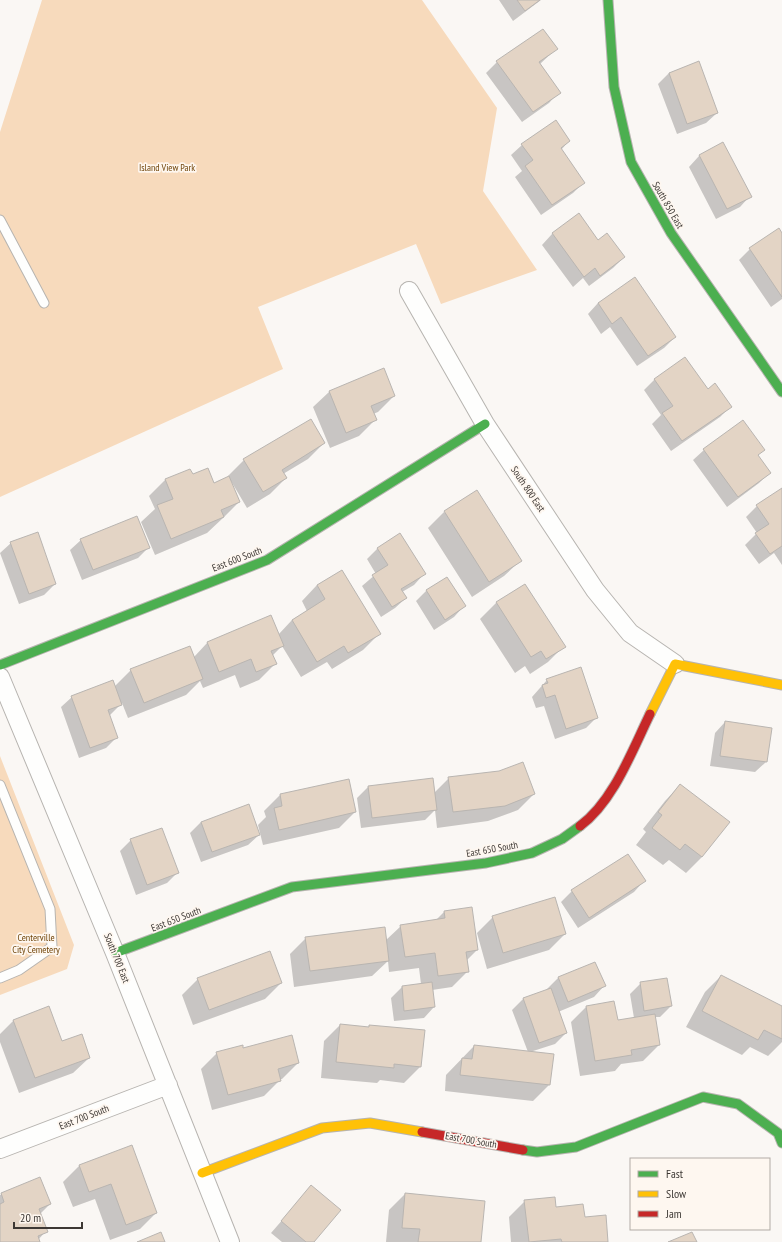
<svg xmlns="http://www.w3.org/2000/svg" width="782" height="1242" font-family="'PT Sans Narrow',sans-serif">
<rect width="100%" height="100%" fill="#faf7f4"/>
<path fill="#f7dabc" d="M42,0H422L497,108L483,191L537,270L441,304L416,244L258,307L283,369L0,497V132Z
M0,756L74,945L67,969L0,995Z"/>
<path fill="#0003" d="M499,0H541L513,21Z
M556,49L540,64L559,92L549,103L522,122L486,73L497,62Z
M698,62L717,113L706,123L677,134L658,84L669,73Z
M569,141L561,150L583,183L573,193L541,215L515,177L522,171L511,155L522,145Z
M723,144L750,196L740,207L716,219L689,167L699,156Z
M579,215L598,241L624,257L613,268L589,286L583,278L573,287L542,245L552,234Z
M782,235V299L771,307L739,260L750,249Z
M635,279L675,337L664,348L637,366L610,327L601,334L588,314L598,303Z
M383,370L394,396L378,412L373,414L375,420L359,436L330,448L313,407L329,392Z
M655,379L707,390L730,407L720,417L671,451L652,424L661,415L644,390Z
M324,443L308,459L283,474L286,478L270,494L247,508L231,481L230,482L239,502L223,518L207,533L155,555L141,522L155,509L149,496L165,480L190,470L192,475L213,484L229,477L228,476L244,460Z
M704,450H763L757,456L769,473L759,483L727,507L693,460Z
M782,489V565L774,553L759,564L745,545L757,533L746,517L757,506Z
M444,512L520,561L504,576L472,597L428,528Z
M400,534L424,574L414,585L402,592L406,598L395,608L381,617L362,586L376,574L367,559L377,549Z
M81,540L149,547L138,558L82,580L70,550Z
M11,543L55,584L44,595L19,604L0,553Z
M317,585L379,634L363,650L332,669L327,662L301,677L282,646L272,656L275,664L259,680L240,688L235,675L203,688L200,681L186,695L128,718L122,703L109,716L117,737L106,748L79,758L61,707L72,697L114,687L131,670L194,657L207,643L270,617L278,635L292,620L307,611L302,601Z
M525,585L564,646L548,662L530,674L525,666L515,673L480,619L496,603Z
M427,590L464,606L454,617L434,630L416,601Z
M547,680L597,717L586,728L555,739L544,706L536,708L532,697Z
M725,722L766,762L755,772L710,766L715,733Z
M449,778L534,794L518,810L488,821L437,828L435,810L425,820L361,828L357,798L368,787L434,793Z
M680,785L702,857L686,873L669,860L663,865L636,845L646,832L643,829L665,801Z
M280,795L355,812L339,828L263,845L258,825L266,817L264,811Z
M201,822L259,835L248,845L201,862L190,833Z
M131,840L178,872L167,883L136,895L120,851Z
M644,881L634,892L578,928L561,902L572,891Z
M471,908L477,950L467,960L468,971L452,987L432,990L434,1007L424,1018L394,1021L391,998L402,987L421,984L419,968L389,972L388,961L372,976L294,987L290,954L306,938L385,941L401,926L436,920L444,912Z
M493,917L565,934L549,950L487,969L477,933Z
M595,963L604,986L594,997L558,1012L566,1033L555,1044L530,1052L553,1055L549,1085L533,1101L445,1091L446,1075L474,1046L528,1052L512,1010L523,999L548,990L547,989L558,978Z
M721,976L782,1007V1042L768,1056L750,1047L742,1055L686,1027L705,992Z
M198,979L281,983L265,999L193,1025L182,995Z
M641,983L671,1006L660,1017H654L659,1045L643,1061L621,1064L615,1071L580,1076L571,1022L587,1006L617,1021L634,1018L630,994Z
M14,1020L89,1058L73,1073L19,1093L0,1042V1034Z
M340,1025L367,1028L370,1026L424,1031L420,1067L404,1083L380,1080L377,1083L321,1078L324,1041Z
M243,1049L298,1063L282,1079H280V1080L264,1096L212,1110L201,1069L217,1053Z
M131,1147L156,1213L140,1229L110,1240L95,1199L73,1207L63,1182L79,1166Z
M311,1187L312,1242H282L271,1233Z
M2,1194L50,1204L40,1214L46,1231L38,1240L39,1242H0V1195Z
M405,1194L480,1242H386L389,1210Z
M525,1201L555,1208L584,1218L607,1242H511L509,1217Z"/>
<path fill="#e3d4c5" stroke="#b9b5b1" d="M517,0H540L525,11Z
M543,29L558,49L539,62L561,93L533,112L496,61Z
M699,61L718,113L687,124L669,73Z
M556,120L570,141L561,148L585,183L552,205L525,166L533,160L521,144Z
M723,142L752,197L727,209L699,155Z
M579,213L598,240L607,233L625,257L600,276L595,268L584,277L552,233Z
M779,228L782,233V297L749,248Z
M635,277L676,337L648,356L621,317L612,324L598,303Z
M685,357L708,389L715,383L732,407L682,441L662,413L673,406L654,379Z
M384,368L395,396L371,406L377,420L346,433L329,391Z
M311,419L325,443L282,470L287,478L263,492L243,459Z
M743,420L765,450L758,455L771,473L738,497L703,449Z
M208,468L214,483L229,476L240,502L221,510L224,517L171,539L157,505L173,499L165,479L190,469L193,474Z
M782,488V546L770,554L755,533L769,524L756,505Z
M477,490L522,561L489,582L444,511Z
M137,516L150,548L93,570L80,539Z
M38,532L56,584L29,594L10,542Z
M400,533L426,574L401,589L407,598L392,607L372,575L388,565L377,548Z
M342,570L381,634L348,653L344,646L317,662L292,620L325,599L317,585Z
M447,577L466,606L445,620L426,590Z
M525,584L566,647L546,659L541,651L531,657L496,602Z
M271,615L284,646L271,651L277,664L256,672L251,659L219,672L207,642Z
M190,646L203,679L144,703L130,669Z
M581,667L598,718L566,729L555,695L546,698L542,685L548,683L546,679Z
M113,680L122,705L108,710L118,738L90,748L71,696Z
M725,721L772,728L767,762L720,756Z
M523,762L535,794L505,806L453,812L448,777L499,771Z
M433,778L437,810L372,818L368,786Z
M349,779L356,812L279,830L274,808L282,806L280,794Z
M680,784L730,822L702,857L685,844L680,850L652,828L662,815L658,812Z
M249,804L260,835L212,852L201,822Z
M162,828L179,873L147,885L130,839Z
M628,854L646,881L589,918L571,890Z
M555,897L566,934L503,953L492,916Z
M472,907L478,950L466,952L469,972L438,976L435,953L405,957L400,925L445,918L444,911Z
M385,927L389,961L310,971L305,937Z
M270,951L282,983L209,1010L197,978Z
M595,962L606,986L568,1002L558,977Z
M721,975L782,1006V1039L764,1030L758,1040L702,1011Z
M667,978L672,1006L644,1011L640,982Z
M432,982L435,1007L404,1011L402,986Z
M551,988L567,1033L539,1043L523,998Z
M614,1001L618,1020L655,1014L660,1045L631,1050L632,1055L595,1061L586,1006Z
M49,1006L62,1041L82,1034L90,1058L35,1078L13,1020Z
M340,1024L369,1027V1025L425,1030L421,1067L394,1064V1068L336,1062Z
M292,1035L299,1063L278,1069L281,1081L228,1095L216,1052L243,1045V1048Z
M474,1045L554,1054L550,1085L460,1075L462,1058L472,1059Z
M132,1145L157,1213L126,1225L111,1184L89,1192L79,1165Z
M40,1177L51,1204L39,1209L48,1232L38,1236L40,1242H0V1204L4,1202L1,1193Z
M311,1185L341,1210L314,1242H306L281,1221Z
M405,1193L485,1201L481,1242H418L420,1229L402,1228Z
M555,1197L556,1207L583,1204L585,1217L606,1215L608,1242H562L561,1239L529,1242L524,1200Z
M161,1232L165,1242H137Z
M692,1232L697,1242H668Z"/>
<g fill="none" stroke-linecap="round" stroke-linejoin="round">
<g stroke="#b7b4b0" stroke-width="11">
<path id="lane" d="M0,220L44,303
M0,785L50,909L52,947L19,970L0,978"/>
</g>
<g stroke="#b7b4b0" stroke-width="20">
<path id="street" d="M409,291L485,424L595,590L630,633L675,664
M0,677L115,953L230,1242
M0,1149L168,1085"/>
</g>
<g stroke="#b7b4b0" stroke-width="11">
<path id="fast" d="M608,0L614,87L631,162L671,233L782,392
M0,665L267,560L485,424
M115,953L292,887L486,863L532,853L562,839L580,826
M523,1150L537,1152L576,1147L703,1097L738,1104L778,1133L782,1143"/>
</g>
<g stroke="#b7b4b0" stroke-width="11">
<path id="slow" d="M650,714L675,664L782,685
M202,1173L322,1128L370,1123L422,1132"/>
</g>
<g stroke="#b7b4b0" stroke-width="11">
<path id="jam" d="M580,826C613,802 632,751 650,714
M422,1132L523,1150"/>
</g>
<use href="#lane" stroke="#fefefd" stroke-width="9"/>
<use href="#street" stroke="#fefefd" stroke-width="18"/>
<use href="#fast" stroke="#4caf50" stroke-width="9"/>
<use href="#slow" stroke="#ffc107" stroke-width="9"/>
<use href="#jam" stroke="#c62828" stroke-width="9"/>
</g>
<g text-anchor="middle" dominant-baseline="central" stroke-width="3.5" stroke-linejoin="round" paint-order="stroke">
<g font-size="10" fill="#704509" stroke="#fef7f0">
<text x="167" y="167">Island View Park</text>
<text x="36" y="937">Centerville<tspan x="36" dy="12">City Cemetery</tspan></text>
</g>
<g font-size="10" fill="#3d3834" stroke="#fef7f0">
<text transform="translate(668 205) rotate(60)">South 850 East</text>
<text transform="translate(528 489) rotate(56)">South 800 East</text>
<text transform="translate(237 559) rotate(-21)">East 600 South</text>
<text transform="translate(492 849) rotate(-10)">East 650 South</text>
<text transform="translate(176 919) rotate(-21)">East 650 South</text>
<text transform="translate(117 958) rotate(68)">South 700 East</text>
<text transform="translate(84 1117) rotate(-21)">East 700 South</text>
<text transform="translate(471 1140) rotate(10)">East 700 South</text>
</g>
</g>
<rect x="630" y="1158" width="140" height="72" fill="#fef7f0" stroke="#b1aba5"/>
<rect x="638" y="1171" width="20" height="6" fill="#4caf50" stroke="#b1aba5"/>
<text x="666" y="1178" font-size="12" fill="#3d3834">Fast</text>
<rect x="638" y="1191" width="20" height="6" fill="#ffc107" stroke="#b1aba5"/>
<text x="666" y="1198" font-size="12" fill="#3d3834">Slow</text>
<rect x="638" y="1211" width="20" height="6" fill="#c62828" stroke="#b1aba5"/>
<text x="666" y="1218" font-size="12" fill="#3d3834">Jam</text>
<path d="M14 1222v6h68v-6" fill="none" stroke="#3d3834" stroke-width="2"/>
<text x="20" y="1222" font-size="12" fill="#3d3834" stroke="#fef7f0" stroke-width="3" paint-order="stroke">20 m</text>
</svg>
